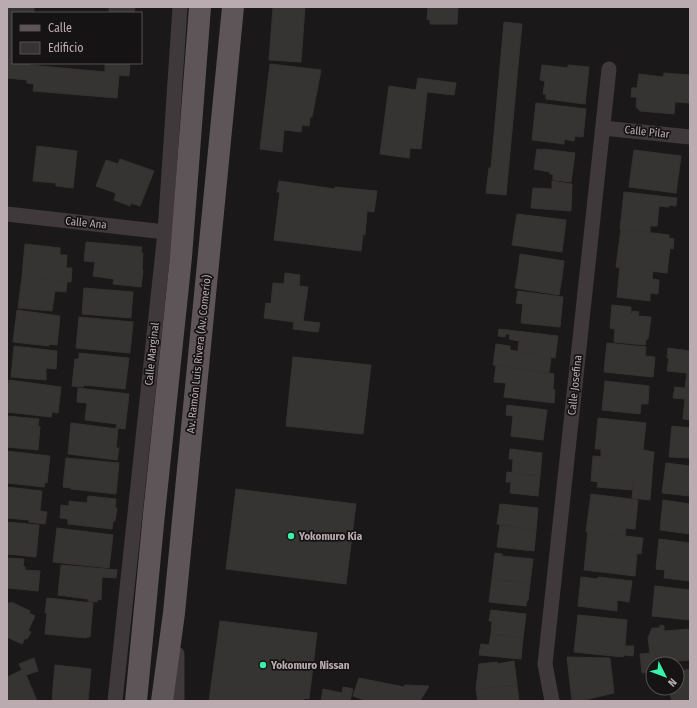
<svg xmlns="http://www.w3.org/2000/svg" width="697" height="708" font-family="'Fira Sans Condensed',sans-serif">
<rect width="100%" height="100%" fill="#1a1818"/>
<path fill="#363333" stroke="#363232" d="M7,7H34V13H13V63H30L29,65L105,72V63H130L129,76L119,75L117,98L33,91L34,84L27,83V80L7,78Z
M109,7H135L134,13H109Z
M273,7H305L301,62L269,60Z
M428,7H458L457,24H430V19L427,20Z
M504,22L522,24L506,195L486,193L489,168H491Z
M270,64L321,70L312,117H310L309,126L302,125L301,132L284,130L282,152L260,149Z
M542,65L568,68V65L589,67L585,104L546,99V94H543L545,81L540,80Z
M664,73L690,75V103L675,102L674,114L640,111L636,107L637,97H631L632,88H637L639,74L663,77Z
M418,78L456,83L454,95L427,92L421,149L410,148L409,158L380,154L389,86L416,90Z
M536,103L586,109L583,137L575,136L574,141L564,139V144L532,140Z
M37,146L77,151L73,188L56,186V183L33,181Z
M537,149L543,150V149L575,153L571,182L553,180V174H550V172L534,169Z
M634,150L681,156L676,193L629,187Z
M120,159L154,171L140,206L131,203L130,206L114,200L116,193L96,186L106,160L118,164Z
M279,181L335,189V187L377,191L374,212L367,211L365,235L363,234L361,251L274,240L280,192H277Z
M552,181L572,184L571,211L531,208L533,188L552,189Z
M624,192L677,198L676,206L669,205V207L659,206L657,226H650V232L620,229Z
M517,214L566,220L562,252L512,245Z
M621,229L669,235V238L674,239L673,249L670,248L667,273L616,267Z
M86,242L142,247L141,253H143L142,270H143L141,287L113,284L114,279L93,276L95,262L84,261Z
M25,244L60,248V255H67L66,268H72L71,282L22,277Z
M520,254L564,261L562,277L518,270Z
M620,267L653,271L652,279L659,280L658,294L650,293V301L617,297Z
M518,270L562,277L559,295L515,288Z
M285,273L300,275L299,286L308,287L303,321L320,323L318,332L293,329L294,322L264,318L266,303L271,304L273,283L284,284Z
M22,277L67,281L66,292L55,291L52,311L18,308Z
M84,288L133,292L131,318L82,314Z
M518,291L563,297L560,327L521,323L523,304L516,303Z
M612,305L631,307V314H632L633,311L639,312L638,316L651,317L648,339H646L645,345L614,342L615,329L610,328Z
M17,310L60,316L57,345L49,344V346L13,342Z
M79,317L133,322L130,353L76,348Z
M499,329L558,336L555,358L518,351L519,341L509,339L510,334H506L505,337L498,336Z
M607,343L646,347L645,356L655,357L653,377L604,372Z
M496,344L510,346V350L551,357L549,373L493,365Z
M14,346L57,351L56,369L46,368V380L11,377Z
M668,348L690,351V388H685L687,373L667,371L669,358H667Z
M79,353L129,358L125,389L84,385L83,387L72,386L75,359H79Z
M293,357L371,365L363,434L286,426Z
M496,365L554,374L553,389L555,390L554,403L504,397L506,383L494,382Z
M9,380L61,387L58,413L52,412L51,417L7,412V388H8Z
M605,381L649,386L648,404H641L640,414L602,410Z
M675,387L690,389V420L683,419L685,399L673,398Z
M78,388L129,394L125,429L116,428L117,424L85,420L87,403L77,402Z
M507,405L547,410L543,440L511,436L513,416L506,415Z
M7,416L39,419L38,426L40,427L38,450L7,447Z
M598,418L646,423L643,450L654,452L653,462L601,457V449H595Z
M71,423L118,429L116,448H119L117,460L68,454Z
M672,426L690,428V458L669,457Z
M510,449L542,453L540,476L512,473L513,459H509Z
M7,451L50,456L47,483L45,482L44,487L7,483Z
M593,456L653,462L650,500L632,498L634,480H633L632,490L597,487L598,482L591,481Z
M66,458L119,463L116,494L71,489V488L63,487Z
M666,463L690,466V496L662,493Z
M507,472L540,476L538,496L510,493L511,482H506Z
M7,487L42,491L40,511L47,512L45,524L29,522V520L7,518Z
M236,489L356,504L346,584L226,569Z
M591,494L638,500L635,529L626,528L625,536L586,532Z
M88,496L116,499L115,508H117L115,521H113L112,529L68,524V519L60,518L61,505L69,506V501L87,503Z
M663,500L690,504V534L660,530Z
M500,504L538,508L536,530L497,524Z
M7,522L39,525L36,557L7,554Z
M500,525L536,530L534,551L497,547Z
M57,528L113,535L109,568L53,562Z
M588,532L643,538L641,554L637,553L635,576L584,570Z
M659,539L690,543V581L664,578L665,570L656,569Z
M495,553L502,554V556L533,559L530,583L492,579Z
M7,558L24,559L23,566L25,567V570L40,571L38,591L7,588Z
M61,565L117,570L116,578L102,577L101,600L98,599L97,602L88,601V599L58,595Z
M581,577L598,579V577L632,581L629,602L617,600V611L578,606Z
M492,579L530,583L528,600H527L526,606L489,602Z
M655,586L690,590V620L652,616Z
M47,598L93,603L90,637H87L86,638L45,634L47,613H45Z
M7,602L10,604L11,602L30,611L29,613L35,616L28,631L31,632L27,639L25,638L22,644L7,637Z
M491,610L526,614L523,638L491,634L492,621H489Z
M578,615L627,620L625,646H634L633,656L624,655L623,657L574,652Z
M220,621L317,633L309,699L304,698V701H209Z
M660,625L664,626V631L690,629V660L666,662V664H653V671L642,673L640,654L650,653L648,638L652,628H660Z
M491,634L523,638L521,659L479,655L481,644L489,645Z
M567,657L610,658L614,693L580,701H572Z
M34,658L38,671L26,675L37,701H7V688L9,687L7,684V677L22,670L19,664Z
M514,661L517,685L476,689L479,664L497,662V664Z
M55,665L91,669L88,701H52Z
M690,669V700L672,701L668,688H677V672Z
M359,678L404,687L405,685L429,686L420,701H367L353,696Z
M517,685L519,701H478L476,689Z
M343,687L353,689L350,701H321L323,689L342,693Z"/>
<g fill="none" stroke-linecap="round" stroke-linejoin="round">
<path stroke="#3f393b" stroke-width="15" d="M603,128L690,137
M7,214L165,232
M177,654V701
M115,701L165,232L180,7
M552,701L545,664L609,69"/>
<path stroke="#5e5558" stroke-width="22" d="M136,701L154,514L181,257L200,7
M162,701L174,613L233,7"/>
</g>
<g fill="#39f2a9" stroke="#151313" stroke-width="1.5">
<circle cx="291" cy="536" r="4"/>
<circle cx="263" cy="665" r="4"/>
</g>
<g text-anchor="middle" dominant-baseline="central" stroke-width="3.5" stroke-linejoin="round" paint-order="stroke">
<g font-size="11" fill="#baabb0" stroke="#151313">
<text transform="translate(647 132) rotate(6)">Calle Pilar</text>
<text transform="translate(86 223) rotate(6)">Calle Ana</text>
<text transform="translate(152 354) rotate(-84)">Calle Marginal</text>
<text transform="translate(199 354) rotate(-84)">Av. Ramón Luis Rivera (Av. Comerío)</text>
<text transform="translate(575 385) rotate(-84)">Calle Josefina</text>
</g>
<g font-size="11" font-weight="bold" fill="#baabb0" stroke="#151313" text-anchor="start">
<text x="299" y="536">Yokomuro Kia</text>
<text x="271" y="665">Yokomuro Nissan</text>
</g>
</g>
<rect width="697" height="708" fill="none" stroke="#baabb0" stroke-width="16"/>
<rect x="12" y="12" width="130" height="52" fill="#151313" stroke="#575052"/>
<rect x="20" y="25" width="20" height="6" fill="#5e5558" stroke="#575052"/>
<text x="48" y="32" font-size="12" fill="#baabb0">Calle</text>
<rect x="20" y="42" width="20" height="12" fill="#363333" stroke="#575052"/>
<text x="48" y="52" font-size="12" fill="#baabb0">Edificio</text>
<g transform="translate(665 676) rotate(132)"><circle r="19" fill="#151313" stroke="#575052"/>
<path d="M0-3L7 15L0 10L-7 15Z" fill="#39f2a9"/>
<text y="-6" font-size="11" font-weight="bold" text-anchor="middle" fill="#baabb0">N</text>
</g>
</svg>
